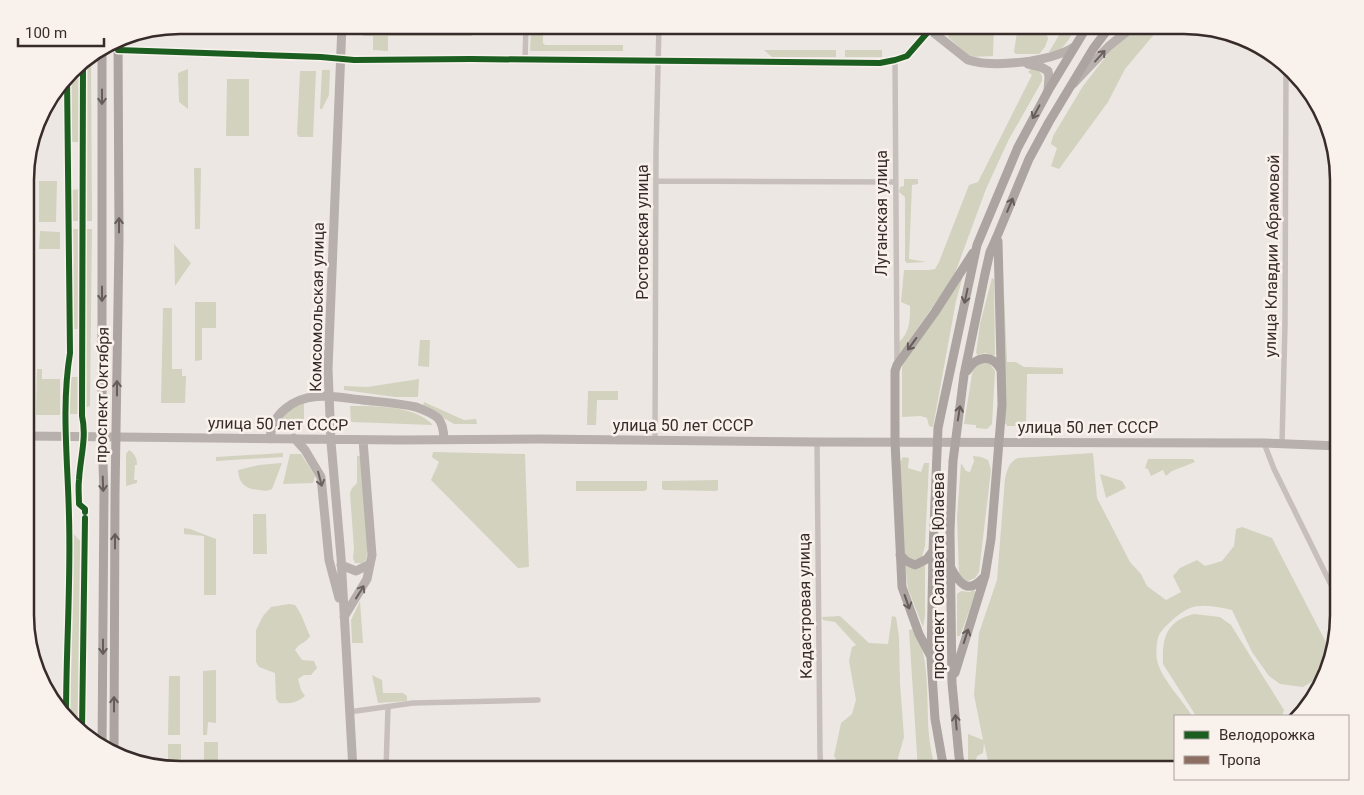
<svg xmlns="http://www.w3.org/2000/svg" width="1364" height="795" font-family="Roboto,sans-serif">
<rect width="100%" height="100%" fill="#ede7e4"/>
<path fill="#d2d2bf" d="M953,25H961L986,31L987,25H994L993,56L970,57L948,37Z
M1018,25H1023L1034,33L1039,29L1047,35L1048,39L1045,47L1039,54H1016L1014,52Z
M1065,25H1078C1070,36 1065,50 1052,53L1049,52Z
M1141,25H1162L1125,69L1108,102L1059,169L1051,166L1057,148L1051,144L1053,136L1083,86L1111,50Z
M363,29H497V33H472V36H388V51L373,50V36H363Z
M531,30H543V43L545,45H623V51H530Z
M764,50H836V57H772Z
M845,50H882V57H845Z
M91,55L92,221H86V58Z
M81,61L82,142H69V75L73,74V70Z
M188,69V109L179,102L178,73Z
M1031,69L1039,70L1042,76V81L1008,141L986,189L954,276L899,355V342C910,332 910,320 910,306L901,302L904,270H929L935,269L939,262L969,185L978,182L1032,75L1028,72Z
M322,70H330L329,95L322,109H320Z
M300,71H316L313,137H299L297,134Z
M227,79H249V136H226Z
M194,168H201L200,229H195Z
M904,179H918V184L912,185L909,259L926,262L907,263L905,261V197L899,192L900,187L904,186Z
M39,181H57L56,222H39Z
M81,189V221H70V190Z
M71,229H80L81,329H71Z
M86,229H92L90,406L84,408Z
M40,231L60,232V249H39Z
M174,244L191,263L175,286Z
M1003,269L1007,362H1016L1024,367L1063,368V374H1027L1026,426H1007L1005,423Z
M963,276L956,301L933,427L929,426L927,418L921,416L902,417V366L905,357Z
M992,278L994,279L995,354L994,356L985,353L978,355L976,353L980,324Z
M195,302H216V328H202V360L195,361Z
M163,308H172V369H182V376H186L185,403H161Z
M420,340H430L429,367L418,366Z
M982,361L990,364L995,371L992,424L987,429L976,428V425L964,424L973,368Z
M37,369H42V379H60V415H36Z
M69,377H79V414H69Z
M419,379L418,397H395L344,390V386L367,387Z
M588,391H618V400H597L596,425H587Z
M424,402L464,420L476,419L477,424H454L423,406Z
M304,403V423L275,425C282,414 292,407 304,403Z
M350,406C375,406 414,405 433,425L351,422Z
M129,450C135,454 137,458 137,465H135L134,480H137V483L126,486V454Z
M433,452L525,454L529,567L518,568L431,480L439,462L432,457Z
M283,453V457L216,461V457Z
M1093,453L1097,498L1130,562L1141,574L1147,586L1166,600L1181,592L1173,576L1180,568L1197,560L1205,566L1222,561L1234,546L1236,529L1242,527L1272,538L1331,652L1320,688L1315,680L1303,687L1280,684L1269,676L1252,652L1232,610C1219,607 1203,603 1190,608C1180,612 1166,625 1160,633C1156,640 1156,653 1157,660C1161,679 1182,699 1192,716H1175V770H990L984,743L983,753L977,756L975,765L976,770H970L968,759V734L983,740L974,695L979,633L997,580L1005,478C1008,468 1009,462 1018,458Z
M290,454H301L315,476L313,483L283,484Z
M357,456H362L368,546L366,560L362,563H355L353,558L354,549L350,493L352,488L357,483Z
M973,456L981,457L988,460L991,470L979,572L975,578L966,582L959,575L957,517L961,463L966,471L970,472L974,461Z
M903,457L909,458L908,468L921,472L924,463H929L925,546L922,557L915,560H909L902,553L899,464Z
M1148,459H1193L1195,462L1172,471L1166,476L1163,470L1151,476L1148,469L1145,468Z
M282,463L272,489C268,491 265,491 260,490C246,489 239,485 238,470L259,465Z
M1100,474L1122,481L1126,488L1106,498Z
M718,480V490L716,491L664,490L662,489V481Z
M576,481H647V489L645,491H576Z
M253,514H266L267,554H253Z
M184,528L190,529L216,539V595H204V536L184,534Z
M71,531L83,544L81,729L69,718Z
M905,565H925V616L923,627L908,589Z
M973,590L976,592L960,636H957V594L961,591L970,592Z
M360,601L363,643H352L351,620Z
M289,604L295,605C302,614 305,625 310,636C306,643 299,643 295,650L302,660L314,661L317,668L311,675H304L298,679L301,690L305,696C297,703 289,704 279,703L276,699L275,673L259,667L256,662V630L263,616L271,607Z
M1194,614L1220,617L1231,625L1284,710L1282,716H1196L1163,664C1162,638 1166,621 1194,614Z
M840,616L869,643L888,644L892,616L896,617L899,637L900,683L904,737L898,758L899,769L843,770L834,756L841,723L852,714L856,700L849,661L852,647L856,645L835,622L823,620L822,617Z
M913,629C931,651 926,707 929,735C930,747 933,758 935,770H918L909,630Z
M216,670V723L208,722L207,735H203V671Z
M372,675L382,680L383,693H403L407,696V701L378,703Z
M169,676H180V735H168Z
M204,742H218V770H204Z
M168,744H181V770L168,767Z"/>
<g fill="none" stroke-linecap="round" stroke-linejoin="round">
<path stroke="#a1beb9" stroke-width="10" d="M986,765L992,770"/>
<path stroke="#c7bfbc" stroke-width="5.5" d="M118,50L321,57L354,60L471,59L880,63C908,58 911,50 930,30
M525,59L526,25
M895,60L897,363
M656,181L895,182
M655,440L656,151L659,25
M817,442L820,754L821,770
M1264,443L1274,469L1339,601
M1282,443L1285,325L1286,69
M349,712L413,703L538,700
M66,716C66,649 71,583 69,517C68,462 61,408 70,353L67,77
M386,770L388,707"/>
<path stroke="#b7b0ad" stroke-width="9" d="M342,25L328,369L331,442L341,557L353,770
M924,25L968,60C995,68 1050,62 1074,47
M1028,64L1041,67L1048,71L1049,77L1048,91
M1073,84L1109,46L1135,25
M26,436L400,440L539,439L817,442L1264,443L1339,446
M294,438L305,450L321,477L329,560L339,598
M270,439C271,426 275,417 285,409C307,390 335,397 362,400C380,402 398,403 416,407C436,415 443,416 444,439
M341,565L356,571L370,564
M344,617L367,579L372,555L363,440"/>
<path stroke="#aca4a1" stroke-width="9" d="M967,371C976,356 992,353 1001,370
M900,555L906,561L915,565L927,559L933,551
M951,568C959,583 968,595 983,578
M930,655L919,634L902,587L895,442V371L897,365L935,312L973,253
M955,673L985,576L991,539L1002,405L998,241
M102,749L104,492L102,436V48
M114,752L115,494L119,241L118,38
M944,770L935,719L931,658L933,551L938,428L977,245L1018,147L1048,91L1088,25
M962,770L959,757L952,683L950,531L953,461L964,375L985,274L990,252L998,234L1029,159L1049,122L1093,49L1111,25"/>
<path stroke="#8d6e63" stroke-width="5" stroke-dasharray="10 5" stroke-linecap="butt" d="M96,744L102,743"/>
<g stroke="#f9f1ec" stroke-width="9">
<path id="cycleway" d="M118,50L321,57L354,60L471,59L880,63L895,60L907,56L934,25
M83,60L82,416C87,437 80,459 79,480C78,488 79,496 79,504L85,509V512
M66,716C66,649 71,583 69,517C68,462 61,408 70,353L67,77
M82,730L85,518"/>
</g>
<use href="#cycleway" stroke="#1b5e20" stroke-width="6"/>
</g>
<defs><path id="oneway-shaft" d="M-6 0H5M1.5-3L5.5 0L1.5 3" fill="none" stroke-width="1.6" stroke-linecap="round" stroke-linejoin="round" transform="scale(1.25)"/></defs>
<g stroke="#6b615f">
<use href="#oneway-shaft" transform="translate(1100 56) rotate(-48)"/>
<use href="#oneway-shaft" transform="translate(320 479) rotate(75)"/>
<use href="#oneway-shaft" transform="translate(360 592) rotate(-58)"/>
</g>
<g stroke="#665c5a">
<use href="#oneway-shaft" transform="translate(102 97) rotate(90)"/>
<use href="#oneway-shaft" transform="translate(1036 112) rotate(118)"/>
<use href="#oneway-shaft" transform="translate(1010 205) rotate(-67)"/>
<use href="#oneway-shaft" transform="translate(119 225) rotate(-90)"/>
<use href="#oneway-shaft" transform="translate(102 294) rotate(90)"/>
<use href="#oneway-shaft" transform="translate(966 296) rotate(102)"/>
<use href="#oneway-shaft" transform="translate(912 344) rotate(126)"/>
<use href="#oneway-shaft" transform="translate(117 388) rotate(-90)"/>
<use href="#oneway-shaft" transform="translate(959 413) rotate(-81)"/>
<use href="#oneway-shaft" transform="translate(103 484) rotate(88)"/>
<use href="#oneway-shaft" transform="translate(115 541) rotate(-90)"/>
<use href="#oneway-shaft" transform="translate(907 602) rotate(71)"/>
<use href="#oneway-shaft" transform="translate(966 636) rotate(-72)"/>
<use href="#oneway-shaft" transform="translate(103 647) rotate(90)"/>
<use href="#oneway-shaft" transform="translate(114 704) rotate(-90)"/>
<use href="#oneway-shaft" transform="translate(956 722) rotate(-95)"/>
</g>
<g text-anchor="middle" dominant-baseline="central" stroke-width="5" stroke-linejoin="round" paint-order="stroke">
<g font-size="16" fill="#382c2b" stroke="#f9f1ec">
<text transform="translate(881 213) rotate(-90)">Луганская улица</text>
<text transform="translate(642 232) rotate(-90)">Ростовская улица</text>
<text transform="translate(1272 256) rotate(-89)">улица Клавдии Абрамовой</text>
<text transform="translate(317 307) rotate(-89)">Комсомольская улица</text>
<text transform="translate(102 395) rotate(-89)">проспект Октября</text>
<text transform="translate(278 424) rotate(1)">улица 50 лет СССР</text>
<text x="683" y="425">улица 50 лет СССР</text>
<text x="1088" y="427">улица 50 лет СССР</text>
<text transform="translate(938 576) rotate(-90)">проспект Салавата Юлаева</text>
<text transform="translate(805 606) rotate(-91)">Кадастровая улица</text>
</g>
</g>
<path d="M0 0H1364V795H0ZM180 34H1184A146 146 0 0 1 1330 180V615A146 146 0 0 1 1184 761H180A146 146 0 0 1 34 615V180A146 146 0 0 1 180 34Z" fill="#f9f1ec" fill-rule="evenodd"/>
<path fill="none" stroke="#382c2b" stroke-width="2.5" d="M180 34H1184A146 146 0 0 1 1330 180V615A146 146 0 0 1 1184 761H180A146 146 0 0 1 34 615V180A146 146 0 0 1 180 34Z"/>
<rect x="1174" y="715" width="175" height="65" fill="#f9f1ec" stroke="#aca29f"/>
<rect x="1184" y="731" width="25" height="8" fill="#1b5e20" stroke="#aca29f"/>
<text x="1219" y="740" font-size="15" fill="#382c2b">Велодорожка</text>
<rect x="1184" y="756" width="25" height="8" fill="#8d6e63" stroke="#aca29f"/>
<text x="1219" y="765" font-size="15" fill="#382c2b">Тропа</text>
<path d="M18 38v8h86v-8" fill="none" stroke="#382c2b" stroke-width="2.5"/>
<text x="25" y="38" font-size="15" fill="#382c2b" stroke="#f9f1ec" stroke-width="4" paint-order="stroke">100 m</text>
</svg>
